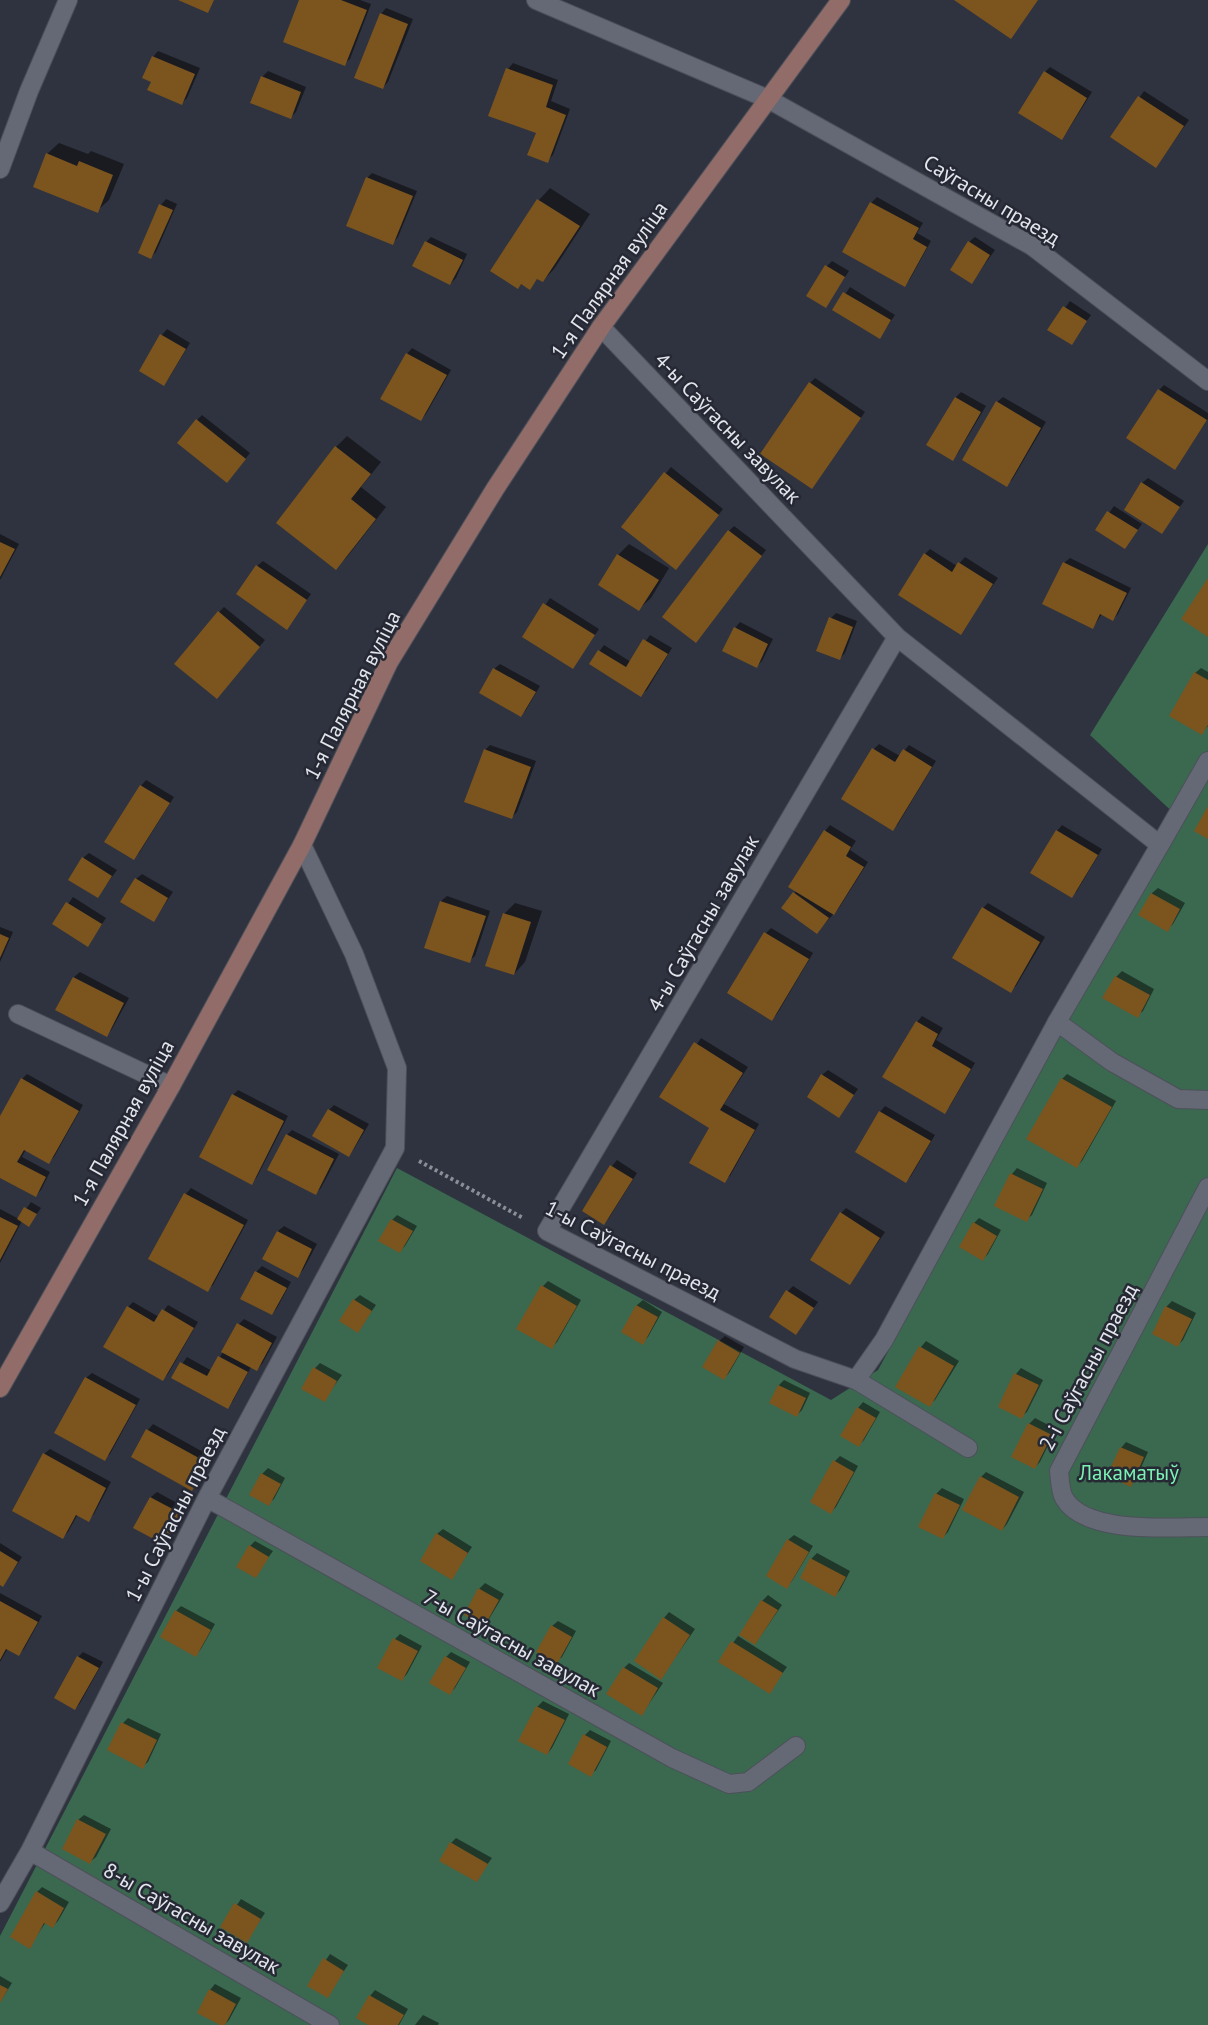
<svg xmlns="http://www.w3.org/2000/svg" width="1208" height="2025" font-family="'PT Sans',sans-serif">
<rect width="100%" height="100%" fill="#2f333f"/>
<path fill="#3a6950" d="M1208,544V2025H0V1936L397,1168L831,1400L878,1370L1179,818L1090,735Z"/>
<path fill="#0007" d="M301,0H360L371,4L350,59L344,64Z
M386,8L413,19L388,82L383,87L381,14Z
M158,51L200,68L187,98L182,103L153,81V57Z
M513,63L558,80L551,101L570,109L553,155L547,161L537,132L490,115L508,69Z
M1050,67L1092,92L1067,132L1062,138L1045,72Z
M268,71L306,87L296,112L291,117L262,77Z
M1144,91L1189,120L1156,166L1112,137Z
M59,143L88,154L91,151L124,164L109,200L97,211L47,154Z
M372,173L417,191L398,237L393,243L367,178Z
M550,188L590,214L554,269L543,281L538,278L530,288L492,271L539,200Z
M877,197L923,223L917,233L931,241L910,279L905,285L871,203Z
M166,199L177,204L156,252L151,257L161,205Z
M431,237L467,254L456,278L450,284L426,242Z
M975,237L995,250L972,282L969,242Z
M832,261L849,271L826,306L827,266Z
M850,287L895,315L880,337L835,310Z
M1070,301L1091,315L1071,343L1050,329Z
M167,329L190,343L169,378L164,384L141,371L162,335Z
M412,348L451,370L426,414L421,419L407,354Z
M815,378L865,412L812,487L810,383Z
M1164,385L1208,413V419L1175,468L1159,390Z
M961,392L986,406L958,453L953,459L928,444L956,397Z
M1003,397L1046,422L1012,480L1006,485L997,402Z
M202,415L250,453L232,476L197,420Z
M347,436L381,462L361,487L386,507L347,557L336,568V447Z
M671,467L723,509L681,563L623,527Z
M1148,478L1184,501L1162,532L1142,483Z
M1114,506L1142,524L1125,547L1097,530Z
M734,526L766,550L701,635L729,531Z
M0,534L19,544L0,580Z
M629,544L669,568L651,598L639,609L618,555Z
M930,549L957,566L965,557L998,578L960,633L925,554Z
M1070,558L1131,588L1118,614L1113,619L1102,614L1093,627L1064,563Z
M263,561L311,594L287,628L257,566Z
M550,598L599,629L573,667L524,637Z
M224,607L265,640L222,692L219,612Z
M836,613L857,621L845,653L840,658L831,618Z
M740,622L773,639L762,661L756,667L735,628Z
M650,635L672,648L647,690L641,695L591,663L604,645L631,662Z
M500,664L540,686L526,710L521,715L494,669Z
M1201,668L1208,672V726L1202,733L1195,673Z
M879,744L900,756L909,745L936,761L898,824L893,829L843,799L874,749Z
M490,745L536,761L517,812L512,817L485,750Z
M146,780L174,797L139,853L134,858L141,786Z
M830,825L856,841L850,850L868,862L839,908L817,932L783,908L797,890L825,831Z
M1062,825L1102,849L1077,891L1072,896L1057,831Z
M89,853L117,870L98,896L83,858Z
M142,874L173,892L154,920L136,879Z
M1158,888L1185,903L1173,924L1167,930L1140,915L1152,893Z
M447,896L490,911L475,956L469,961L441,901Z
M73,897L106,918L88,945L54,924Z
M515,903L542,911L525,962L514,974L504,914Z
M988,903L1045,937L1016,986L1010,991L983,908Z
M0,927L13,932L0,962Z
M771,928L813,953L777,1014L772,1019L766,933Z
M1122,971L1154,989L1143,1011L1137,1016L1104,998L1116,977Z
M80,972L129,998L112,1029L107,1035L57,1009L74,977Z
M922,1016L943,1028L936,1040L975,1063L950,1106L945,1112L917,1022Z
M701,1038L748,1067L724,1104L759,1124L730,1176L724,1181L711,1128L662,1097Z
M828,1070L858,1089L839,1116L822,1075Z
M27,1074L83,1105L54,1157L49,1162L26,1149L22,1157L50,1172L41,1190L36,1195L0,1176V1119L22,1079Z
M1067,1074L1116,1101L1082,1161L1077,1166L1062,1079Z
M238,1090L288,1116L257,1177L252,1183L233,1095Z
M334,1105L369,1124L354,1149L349,1155L329,1110Z
M885,1106L935,1135L911,1176L906,1181L880,1112Z
M292,1130L339,1154L321,1188L316,1193L287,1135Z
M617,1160L637,1173L609,1218L604,1223L584,1211L612,1166Z
M1017,1168L1047,1183L1032,1215L1026,1220L996,1205L1012,1174Z
M191,1188L248,1220L213,1285L207,1290L150,1259L186,1194Z
M31,1202L41,1208L29,1225L22,1221L0,1263V1209L19,1219Z
M846,1208L885,1232L850,1283L841,1213Z
M397,1215L417,1226L405,1246L400,1251L392,1220Z
M979,1218L1001,1230L988,1254L983,1259L974,1223Z
M284,1226L317,1244L303,1270L297,1276L264,1258L278,1231Z
M262,1266L291,1282L277,1308L272,1314L242,1298L257,1271Z
M548,1281L581,1300L557,1342L552,1347L543,1286Z
M793,1286L818,1302L796,1333L788,1291Z
M360,1295L376,1305L358,1331L354,1300Z
M643,1300L662,1312L648,1337L642,1343L623,1331L637,1305Z
M1172,1301L1196,1313L1183,1340L1178,1345L1154,1334L1166,1307Z
M133,1302L159,1317L168,1305L198,1322L168,1374L162,1380L128,1307Z
M244,1319L277,1337L262,1364L256,1370L251,1367L233,1401L227,1407L173,1377L187,1357L212,1371L239,1324Z
M725,1336L744,1347L729,1373L724,1378L719,1341Z
M926,1341L959,1361L935,1400L929,1405L897,1386L921,1347Z
M320,1363L342,1375L324,1400L315,1368Z
M1021,1368L1043,1380L1027,1412L1021,1417L1000,1406L1016,1374Z
M92,1373L140,1399L110,1454L104,1459L86,1378Z
M784,1380L810,1393L802,1410L797,1415L779,1385Z
M863,1402L880,1412L864,1440L859,1445L858,1408Z
M1035,1418L1056,1429L1040,1462L1035,1467L1029,1424Z
M153,1424L212,1457L197,1484L192,1489L133,1456L148,1430Z
M1126,1442L1148,1452L1136,1479L1130,1485L1121,1448Z
M50,1449L111,1482L94,1514L88,1520L78,1514L68,1532L63,1537L44,1454Z
M840,1456L858,1466L836,1507L831,1512L835,1461Z
M268,1468L285,1478L274,1499L268,1504L251,1494L262,1474Z
M986,1472L1024,1492L1007,1524L1002,1530L981,1477Z
M942,1488L964,1499L948,1532L942,1538L936,1494Z
M157,1492L186,1508L170,1538L165,1544L135,1527L151,1497Z
M443,1529L472,1547L451,1578L437,1534Z
M794,1535L813,1546L792,1581L787,1587L788,1540Z
M255,1541L273,1551L255,1576L250,1546Z
M0,1543L22,1557L3,1586L0,1584Z
M817,1553L850,1571L840,1590L835,1595L802,1577L812,1558Z
M485,1583L504,1594L489,1619L484,1625L466,1614L479,1589Z
M0,1593L42,1616L24,1649L19,1654L8,1648L0,1662Z
M768,1595L782,1605L755,1644L762,1601Z
M181,1606L215,1624L201,1649L196,1655L176,1611Z
M669,1612L695,1629L661,1678L664,1618Z
M558,1621L576,1631L562,1657L556,1662L552,1626Z
M400,1634L422,1646L407,1674L402,1679L395,1639Z
M738,1636L787,1667L769,1692L720,1661Z
M83,1652L103,1662L80,1703L75,1709L78,1657Z
M451,1652L470,1662L455,1688L450,1693L446,1657Z
M629,1663L663,1683L642,1714L624,1668Z
M543,1701L569,1714L552,1748L547,1754L520,1740L537,1707Z
M128,1718L161,1734L148,1762L142,1767L123,1723Z
M590,1730L611,1741L596,1770L590,1775L585,1735Z
M84,1815L111,1829L96,1857L90,1862L78,1820Z
M456,1838L492,1858L476,1880L451,1843Z
M42,1887L69,1902L58,1921L53,1926L46,1922L29,1947L37,1892Z
M241,1899L265,1913L246,1941L222,1927Z
M330,1954L348,1965L327,1996L309,1985Z
M0,1976L12,1983L0,2002Z
M215,1984L241,1998L229,2020L224,2025L210,1990Z
M375,1990L408,2009L399,2025H371L370,1996Z
M423,2015L439,2023L438,2025H415Z"/>
<path fill="#7c541e" d="M178,0H214L208,13Z
M299,0H341L367,10L345,66L283,42Z
M954,0H1038L1011,39Z
M380,13L408,24L383,89L354,78Z
M152,56L195,74L182,105L147,90L151,82L142,78Z
M506,68L553,85L546,107L566,115L548,163L527,155L536,133L488,116Z
M1044,71L1087,98L1062,140L1018,113Z
M261,76L301,92L291,119L250,103Z
M1138,96L1184,126L1156,168L1110,137Z
M46,153L77,166L79,161L113,175L98,213L33,187Z
M366,177L413,196L393,245L346,226Z
M537,199L580,226L543,282L537,279L530,290L521,284L518,289L490,271Z
M870,202L919,228L913,239L927,247L905,287L842,252Z
M159,204L173,210L151,259L138,253Z
M425,241L463,260L450,285L412,266Z
M968,241L990,255L972,284L950,270Z
M825,265L845,277L826,308L806,296Z
M843,292L891,320L880,339L832,310Z
M1063,306L1087,321L1072,345L1047,330Z
M160,334L186,349L164,386L139,371Z
M406,353L447,375L421,421L380,399Z
M809,382L861,418L812,489L760,454Z
M1158,389L1207,420L1175,470L1126,438Z
M955,397L981,412L953,461L926,445Z
M996,401L1041,428L1007,487L962,460Z
M196,419L246,459L227,483L177,443Z
M335,446L371,474L351,499L376,519L336,570L276,523Z
M664,472L719,515L676,570L621,527Z
M1141,482L1180,507L1162,534L1124,510Z
M1107,511L1138,530L1125,549L1095,530Z
M728,530L762,556L696,643L662,617Z
M0,542L15,549L0,577Z
M924,553L952,572L958,562L993,584L961,635L898,595Z
M617,554L659,580L639,611L598,585Z
M1063,562L1127,593L1113,621L1100,614L1093,629L1042,604Z
M256,565L307,600L287,630L236,594Z
M1208,578V637L1181,619Z
M543,603L595,635L573,669L522,637Z
M218,611L260,647L217,699L174,664Z
M829,617L853,627L840,660L816,651Z
M734,627L768,644L757,668L722,651Z
M643,639L668,654L641,697L589,664L598,650L626,667Z
M493,668L536,692L521,717L479,693Z
M1194,672L1208,680V725L1202,735L1169,716Z
M872,748L895,762L903,749L932,767L893,831L841,799Z
M484,749L531,767L512,819L464,802Z
M140,785L170,803L134,860L104,842Z
M1208,806V839L1194,831Z
M824,830L851,847L846,856L864,867L834,915L788,887Z
M1056,830L1098,855L1072,898L1030,873Z
M82,857L112,876L98,898L68,880Z
M135,878L168,898L154,922L120,902Z
M793,892L829,918L817,934L781,908Z
M1151,893L1180,909L1168,932L1138,915Z
M440,901L486,916L470,963L424,948Z
M66,902L102,924L88,947L52,924Z
M982,907L1040,942L1011,993L952,958Z
M503,913L531,922L514,975L485,966Z
M764,932L809,959L772,1021L727,993Z
M0,934L9,938L0,958Z
M1115,976L1150,995L1138,1018L1102,998Z
M73,977L124,1003L107,1037L55,1010Z
M916,1021L938,1034L932,1046L971,1069L945,1114L882,1077Z
M694,1042L743,1073L720,1110L755,1130L725,1183L689,1163L709,1128L659,1097Z
M821,1074L854,1095L839,1118L807,1097Z
M21,1078L79,1111L49,1164L24,1150L17,1162L46,1177L36,1197L0,1178V1116Z
M1061,1078L1112,1107L1077,1168L1026,1139Z
M232,1094L284,1121L252,1185L199,1157Z
M328,1109L364,1130L349,1157L312,1136Z
M879,1111L931,1141L906,1183L855,1152Z
M286,1134L334,1159L316,1195L267,1170Z
M610,1165L633,1179L604,1225L582,1211Z
M1010,1173L1043,1189L1027,1222L994,1206Z
M184,1193L244,1225L208,1292L148,1259Z
M24,1207L37,1214L29,1227L17,1219Z
M840,1212L880,1238L850,1285L810,1260Z
M0,1217L18,1226L0,1260Z
M391,1219L413,1231L400,1253L378,1241Z
M973,1222L997,1236L983,1261L959,1247Z
M277,1231L312,1249L298,1278L262,1259Z
M255,1271L287,1288L272,1315L240,1299Z
M541,1285L577,1306L552,1349L516,1329Z
M786,1290L814,1308L796,1335L769,1317Z
M353,1299L372,1311L358,1333L339,1321Z
M636,1305L658,1317L643,1345L621,1332Z
M127,1306L154,1322L162,1309L194,1328L163,1381L103,1347Z
M1165,1306L1192,1319L1178,1347L1152,1334Z
M237,1323L272,1343L257,1371L221,1352Z
M718,1340L740,1353L724,1380L702,1367Z
M919,1346L954,1366L930,1407L895,1387Z
M218,1356L248,1372L228,1409L171,1378L180,1362L207,1376Z
M313,1367L337,1381L325,1402L301,1389Z
M1014,1373L1039,1385L1022,1419L998,1407Z
M85,1377L136,1405L105,1461L54,1433Z
M778,1385L806,1398L797,1417L769,1403Z
M857,1407L876,1418L859,1447L840,1436Z
M1028,1423L1052,1435L1035,1469L1011,1457Z
M146,1429L208,1463L192,1491L131,1457Z
M1120,1447L1144,1457L1131,1487L1107,1476Z
M43,1453L106,1488L89,1522L76,1515L63,1539L12,1511Z
M833,1460L854,1472L831,1514L810,1502Z
M261,1473L281,1484L269,1506L249,1495Z
M980,1476L1019,1497L1002,1531L962,1510Z
M935,1493L960,1505L943,1539L918,1527Z
M150,1497L182,1514L165,1545L133,1528Z
M436,1533L468,1553L452,1580L420,1561Z
M787,1539L809,1552L787,1589L766,1576Z
M249,1545L269,1557L256,1578L236,1567Z
M0,1551L18,1562L3,1587L0,1585Z
M810,1558L846,1577L835,1597L800,1578Z
M478,1588L499,1600L484,1627L464,1615Z
M761,1600L778,1610L755,1645L739,1635Z
M0,1601L38,1622L19,1656L6,1649L0,1660Z
M175,1610L211,1630L196,1657L160,1637Z
M663,1617L690,1635L661,1680L634,1661Z
M551,1625L572,1637L557,1664L536,1652Z
M393,1638L418,1651L402,1681L377,1668Z
M731,1641L783,1673L770,1694L718,1662Z
M77,1656L99,1668L75,1710L54,1698Z
M445,1656L466,1668L450,1695L429,1683Z
M623,1667L658,1688L642,1716L606,1694Z
M536,1706L565,1720L547,1755L518,1741Z
M121,1722L157,1740L143,1769L107,1750Z
M583,1734L607,1747L591,1777L568,1764Z
M77,1819L106,1834L90,1864L62,1849Z
M450,1842L488,1864L477,1882L439,1861Z
M36,1891L64,1908L53,1928L44,1923L30,1949L10,1937Z
M234,1903L261,1919L247,1943L220,1927Z
M323,1958L344,1971L328,1998L307,1986Z
M0,1985L8,1989L0,2003Z
M209,1989L236,2004L225,2025H220L197,2013Z
M369,1995L404,2015L398,2025H368L356,2018Z"/>
<g fill="none" stroke-linecap="round" stroke-linejoin="round">
<g stroke="#4d5059" stroke-width="20">
<path id="lane" d="M1160,845L1208,761
M18,1014L171,1086
M1057,1022L1112,1062L1178,1099L1208,1100
M1208,1187L1059,1471C1060,1479 1060,1491 1064,1498C1085,1535 1171,1527 1208,1527
M856,1380L968,1448
M207,1498L672,1758L729,1784L748,1782L796,1746
M30,1851L330,2025
M0,1903L30,1851L207,1498L395,1148L397,1068L354,954L302,845"/>
</g>
<g stroke="#4d5059" stroke-width="20">
<path id="street" d="M536,0L768,99L1032,246L1208,381
M0,169L29,91L68,0
M601,327L897,637L1160,845L1057,1022L884,1340L856,1380L795,1359L547,1231L897,637"/>
</g>
<g stroke="#4d5059" stroke-width="20">
<path id="secondary" d="M0,1388L171,1086L302,845L389,662L495,489L601,327L841,0"/>
</g>
<path stroke="#8a8e97" stroke-width="4" stroke-dasharray="3 3" stroke-linecap="butt" d="M419,1161L523,1218"/>
<use href="#lane" stroke="#656976" stroke-width="18"/>
<use href="#street" stroke="#656976" stroke-width="18"/>
<use href="#secondary" stroke="#916c68" stroke-width="18"/>
</g>
<g text-anchor="middle" dominant-baseline="central" stroke-width="5" stroke-linejoin="round" paint-order="stroke">
<g font-size="21" fill="#e2e5ec" stroke="#262934">
<text transform="translate(992 200) rotate(31)">Саўгасны праезд</text>
<text transform="translate(609 280) rotate(-55)">1-я Палярная вуліца</text>
<text transform="translate(728 428) rotate(46)">4-ы Саўгасны завулак</text>
<text transform="translate(352 695) rotate(-63)">1-я Палярная вуліца</text>
<text transform="translate(703 923) rotate(-60)">4-ы Саўгасны завулак</text>
<text transform="translate(123 1123) rotate(-61)">1-я Палярная вуліца</text>
<text transform="translate(633 1250) rotate(27)">1-ы Саўгасны праезд</text>
<text transform="translate(1088 1367) rotate(-62)">2-і Саўгасны праезд</text>
<text transform="translate(175 1514) rotate(-63)">1-ы Саўгасны праезд</text>
<text transform="translate(512 1643) rotate(29)">7-ы Саўгасны завулак</text>
<text transform="translate(192 1918) rotate(30)">8-ы Саўгасны завулак</text>
</g>
<g font-size="21" fill="#7bf1b4" stroke="#262934">
<text x="1129" y="1472">Лакаматыў</text>
</g>
</g>
</svg>
